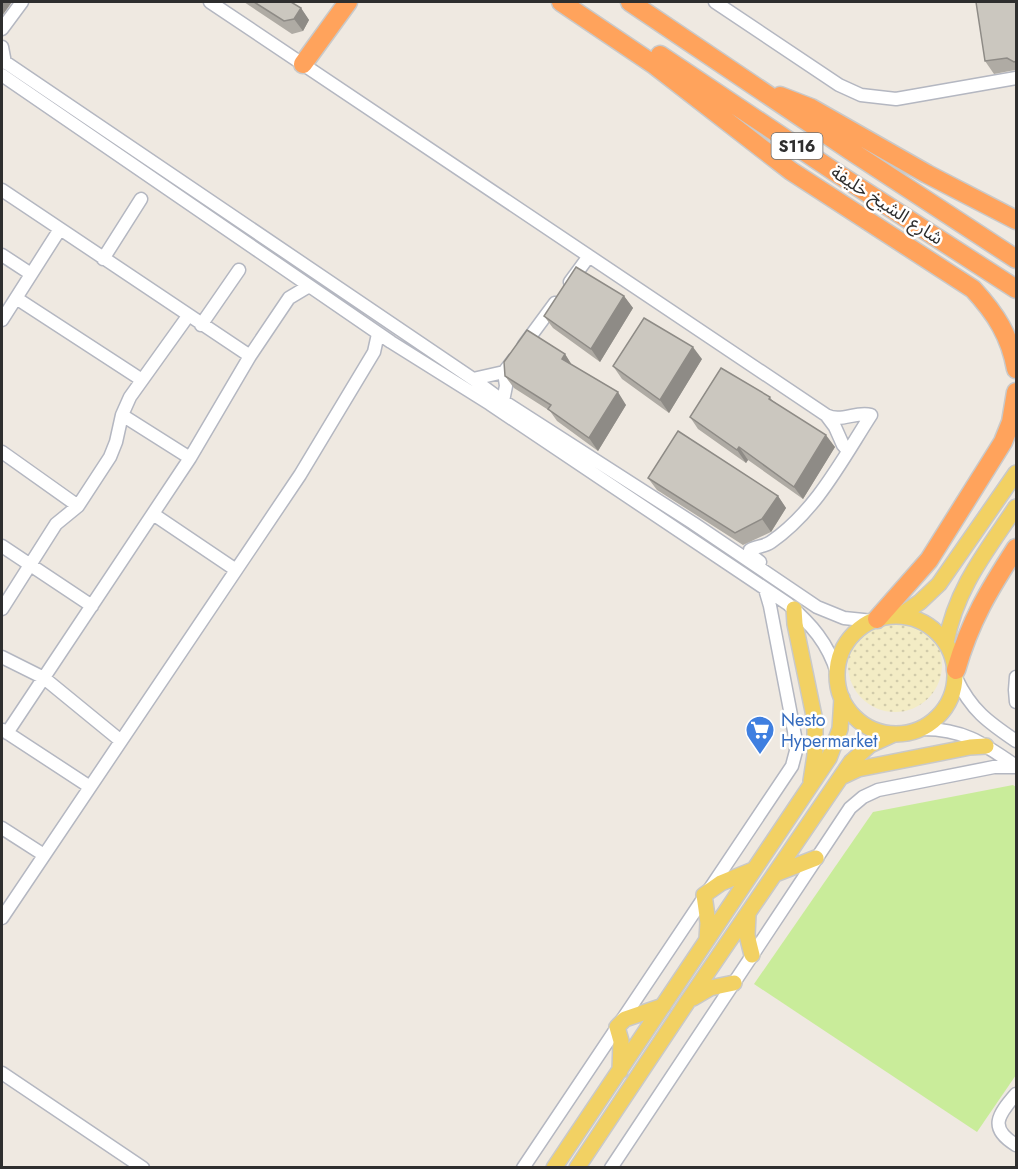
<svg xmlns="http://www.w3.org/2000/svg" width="1018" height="1169" font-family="Jost,'Noto Sans Arabic',sans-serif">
<defs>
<pattern id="sand-dots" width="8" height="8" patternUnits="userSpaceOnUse" patternTransform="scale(1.5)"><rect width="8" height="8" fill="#f3ecc5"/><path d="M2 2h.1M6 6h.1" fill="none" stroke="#d1cbaa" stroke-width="1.8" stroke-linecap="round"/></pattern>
</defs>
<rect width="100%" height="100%" fill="#efe9e1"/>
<path fill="url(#sand-dots)" d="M848 665a47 47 0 1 1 94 0a47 47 0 1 1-94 0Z"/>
<path fill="#c9ec9a" d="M1013,785L1016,787V1075L977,1132L754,984L873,812Z"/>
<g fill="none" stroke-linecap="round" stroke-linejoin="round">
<g stroke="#b4b7c1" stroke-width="15">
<path id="minor" d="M210,2L826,415C841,423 855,411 871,415C842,460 816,511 771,542C764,547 756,546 750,550L751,555L760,562
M715,2L839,85L861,95L896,99L1016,78
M2,29L22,2
M2,47L5,63
M2,60L473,379L503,401L693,523L817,607L844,618L873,621
M2,75L391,342L490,404L788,604C811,624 828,643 837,673
M2,190L250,356
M2,255L31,274
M103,259L141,199
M570,282L589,256
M16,298L142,380
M2,320L60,229
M201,325L239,270
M524,345L555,303
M473,379L504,372L514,359
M497,401H503L506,386L504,372
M122,415L190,458
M826,415L835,427L843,445L848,451
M2,452L78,506
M153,514L236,570
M2,546L92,606
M2,609L56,524L78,506L110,457L116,442L122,415L130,397L188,316
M2,657L44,678L121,741
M1016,677L1015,690L1016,702
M956,678C971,710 988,722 1016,741
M920,729C962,728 983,743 1016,766
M3,730L90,787
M7,733L190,458L250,356L289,298L309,286
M2,828L44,855
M2,918L300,475L374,352L378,334
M2,1073L143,1168
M1016,1094C998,1115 988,1128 1016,1145
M523,1168L792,766L796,751L795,736L770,606L765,589
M611,1168L850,808L863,797L878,790L994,767H1016"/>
</g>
<g stroke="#c9c9c9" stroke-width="18">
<path id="major" d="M794,609L795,624L815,721V755L811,781
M899,616L920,602L939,584L1016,473
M837 675a59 59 0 1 1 118 0a59 59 0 1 1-118 0Z
M946,643C956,588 986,552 1016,507
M841,777L858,769L970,747L986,746
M775,874L816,858
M748,915L747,935L752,955
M707,939L708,923L704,895L721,883L753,870
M693,998L710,988L734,983
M620,1071L621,1041L617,1027L625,1019L663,1006
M554,1168L829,758L840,729L842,698
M577,1168L688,1001L851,762L870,745L894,734"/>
</g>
<g stroke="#c9c9c9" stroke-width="21">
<path id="highway" d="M561,2L653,64L791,171L973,289C996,314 1010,336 1016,369
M630,2L851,151L1016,259
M660,55L835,172L1016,289
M303,64L348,2
M780,96L811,108L927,174L1016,220
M877,619L929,560L988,466L1003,442L1011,422L1016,392
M956,670C970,621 989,590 1016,548"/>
</g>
<use href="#minor" stroke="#fff" stroke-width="12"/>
<use href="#major" stroke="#f2d163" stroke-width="15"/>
<use href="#highway" stroke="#ffa35c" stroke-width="18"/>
</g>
<path fill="#afaba4" d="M244,2H291L301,8L309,20L303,31L292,34Z
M1017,2V71L1015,70L994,74L985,61Z
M624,296L633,308L600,362L553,328L544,316Z
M565,354L572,365L626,405L598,451L557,421L550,411L514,388L505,376Z
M702,359L669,413L622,379L613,366Z
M770,397L772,400L835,447L803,499L748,460L746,463L698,429L690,417Z
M648,478L778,496L786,508L771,532L743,545L657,490Z"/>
<path fill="#8e8b86" d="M2,2H12L2,16Z
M301,8L309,20L303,31L294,19Z
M624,296L633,308L600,362L591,349Z
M693,347L702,359L669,413L660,400Z
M565,354L573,367L562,359Z
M618,392L626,405L598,451L589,438Z
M826,435L835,447L803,499L794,487Z
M739,447L748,460L746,463L737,450Z
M778,496L786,508L771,532L762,519Z"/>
<path fill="#cbc7bf" stroke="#8e8b86" stroke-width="1.5" d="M254,2H291L301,8L294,19L284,21Z
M976,2H1017V61L1014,62L1007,58L985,61Z
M576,267L624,296L591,349L544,316Z
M644,318L693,347L660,400L613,366Z
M527,330L565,354L562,359L618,392L589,438L548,409L551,405L505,376L504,362Z
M721,368L770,397L769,399L826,435L794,487L739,447L737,450L690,417Z
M678,431L778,496L762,519L735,533L648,478Z"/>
<defs>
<g id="supermarket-pin" transform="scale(1.5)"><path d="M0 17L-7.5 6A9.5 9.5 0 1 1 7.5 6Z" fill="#3f7fe0" stroke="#fff"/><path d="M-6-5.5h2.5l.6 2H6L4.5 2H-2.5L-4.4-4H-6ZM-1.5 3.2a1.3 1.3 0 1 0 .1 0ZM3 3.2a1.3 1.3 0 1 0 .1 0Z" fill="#fff"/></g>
</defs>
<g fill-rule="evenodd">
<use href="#supermarket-pin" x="760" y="730"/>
</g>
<g text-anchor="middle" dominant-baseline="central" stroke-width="5" stroke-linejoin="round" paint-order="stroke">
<rect fill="#fff" stroke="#6d6d6d" stroke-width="1.5" x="771.5" y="133" width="51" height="26" rx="4.5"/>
<g font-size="16" font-weight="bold" fill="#2e2e2e">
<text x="797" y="146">S116</text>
</g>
<g font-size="18" fill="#2e2e2e" stroke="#fff">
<text transform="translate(887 205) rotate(33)">شارع الشيخ خليفة</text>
</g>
<g font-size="18" fill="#366cbe" stroke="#fff" text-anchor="start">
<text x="781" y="720">Nesto<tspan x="781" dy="21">Hypermarket</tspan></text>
</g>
</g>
<rect width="1018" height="1169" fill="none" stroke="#2e2e2e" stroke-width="6"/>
</svg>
